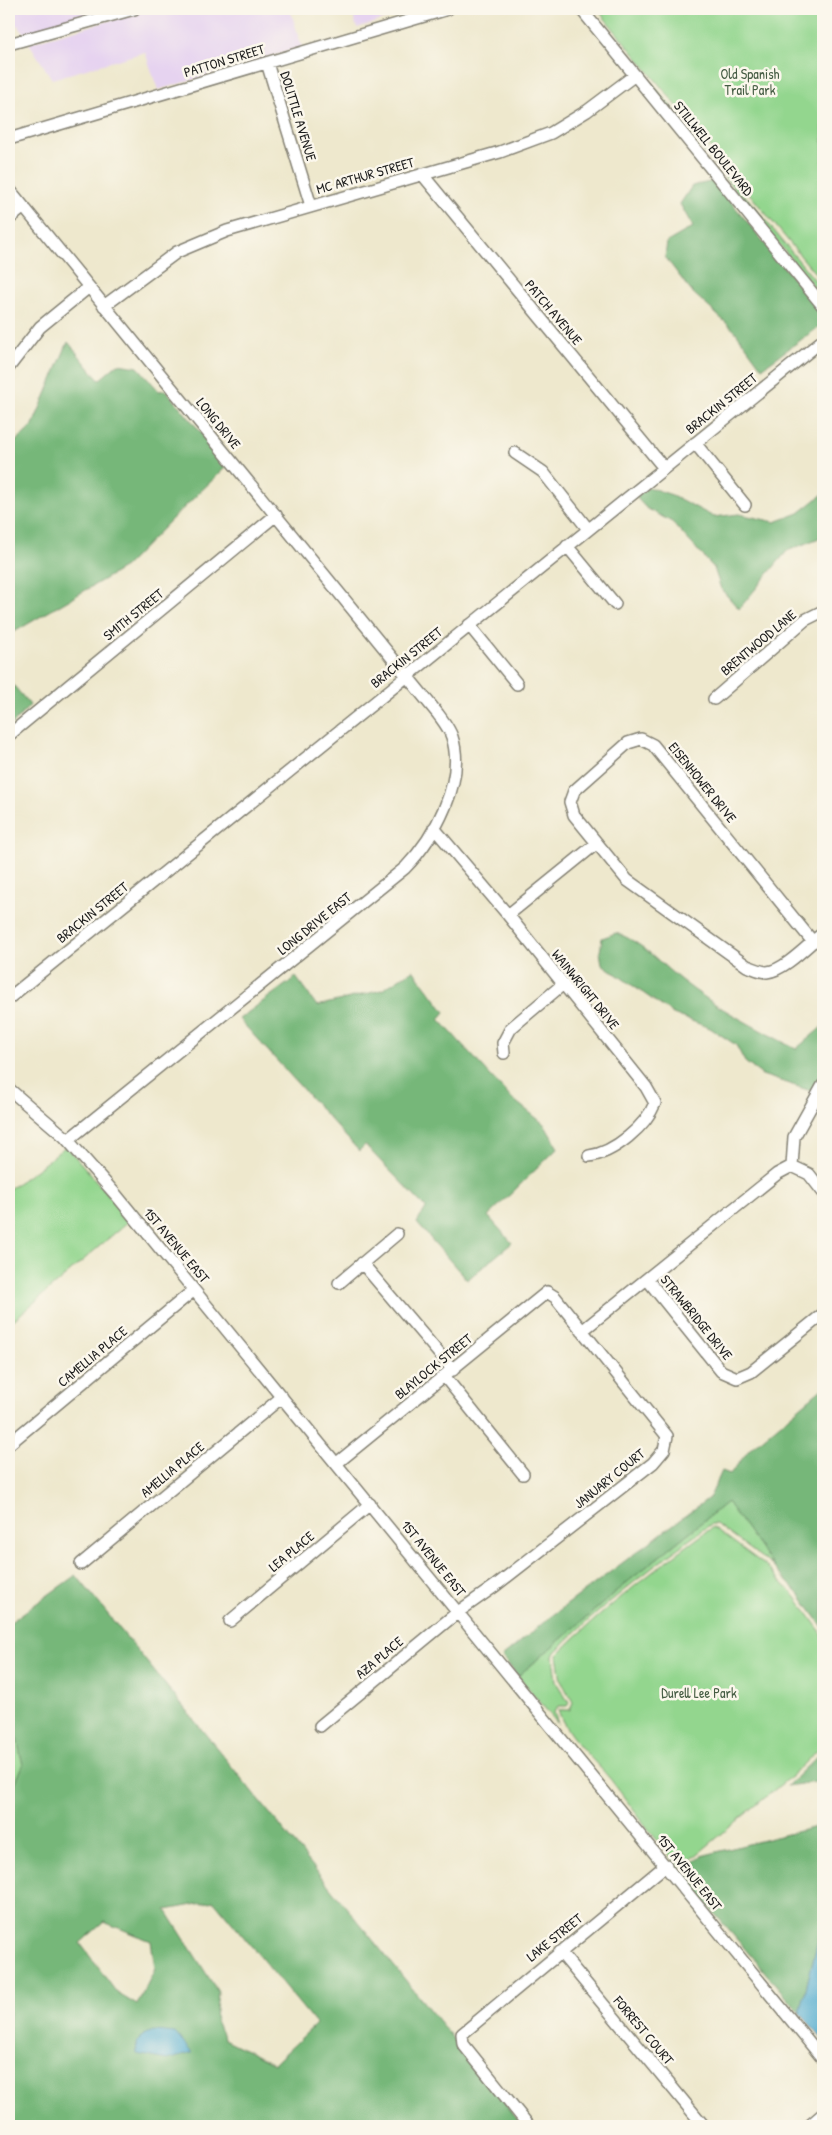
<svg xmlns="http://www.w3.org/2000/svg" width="832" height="2135" font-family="'Patrick Hand',sans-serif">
<rect width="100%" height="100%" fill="#fbf7ec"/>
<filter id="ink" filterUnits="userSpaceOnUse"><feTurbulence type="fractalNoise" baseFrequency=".02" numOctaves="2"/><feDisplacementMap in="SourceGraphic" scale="10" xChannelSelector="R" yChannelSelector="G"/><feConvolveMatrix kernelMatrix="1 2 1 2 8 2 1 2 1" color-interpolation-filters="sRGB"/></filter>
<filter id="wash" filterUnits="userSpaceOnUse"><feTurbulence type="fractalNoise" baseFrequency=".0096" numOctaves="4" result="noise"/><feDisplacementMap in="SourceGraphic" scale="20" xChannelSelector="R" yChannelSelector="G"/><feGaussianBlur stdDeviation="1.12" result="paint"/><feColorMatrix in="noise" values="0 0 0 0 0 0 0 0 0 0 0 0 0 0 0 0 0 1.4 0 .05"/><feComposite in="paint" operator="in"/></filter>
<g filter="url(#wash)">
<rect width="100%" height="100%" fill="#eee8cd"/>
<path fill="#e6d3f0" d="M9,9H117L24,34L18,25L9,28Z
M152,9H290L302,47L158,90L145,52L52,79L29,43Z
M351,9H417L357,28Z"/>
<path fill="#93d68e" stroke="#587955" d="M597,9H823V283Z
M647,77L823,290V298L645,79Z
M66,1146L130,1220L9,1324V1189L36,1170Z
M727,1502L777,1571L769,1563L716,1524H711C656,1564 603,1604 555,1652L553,1656L556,1682L569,1703L567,1706H558L554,1712L558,1724L518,1676L630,1580Z
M713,1527L766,1566L795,1596L823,1635V1745L791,1776L681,1868C655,1840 634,1810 611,1780C593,1758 567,1738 558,1710H570L573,1702L561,1681L557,1655C605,1607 658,1567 713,1527Z
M9,1704L23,1765L9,1799Z"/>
<path fill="#76b779" stroke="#496a4a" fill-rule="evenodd" d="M714,181L823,315V324L762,368L735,331L691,291L665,257L667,242L693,227L680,204L692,186Z
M68,342L99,380L118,364L138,367L159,391L166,390L228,465L170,521L125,567L9,635V447L32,427Z
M648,487L672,495L714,517L739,514L775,522L799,513L823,494V534L819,538L787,551L739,609L721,589L714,568L672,522L646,508L636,497Z
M9,680L30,705L9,728Z
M616,933C643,942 659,963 681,980C716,1008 757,1028 796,1049L823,1026V1076L814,1092L762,1075L745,1062L736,1045L710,1028L673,1014L602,964L600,952L602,938Z
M413,970L445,1012L439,1019L509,1096L544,1124L558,1148L488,1216L512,1243L467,1280L417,1223L426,1208L365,1145L359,1151L239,1019L296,977L317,1006L382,990Z
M823,1388V1627L799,1594L777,1571L727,1502L630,1580L518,1676L502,1657L549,1618L710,1497L722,1471L730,1474L750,1449Z
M76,1575L455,2041L523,2126H9V1799L23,1765L9,1704V1623ZM214,1901L316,2024L274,2064L224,2039L215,2018L218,1992L166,1910ZM104,1922L151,1941L155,1969L137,2005L117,1993L80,1943Z
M823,1751V1781L787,1786Z
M823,1825V1920L800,2013L678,1871H683L701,1856Z"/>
<path fill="#51accf" stroke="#366476" d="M823,1920V2040L800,2013Z
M154,2031L175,2033L192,2053L167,2060L137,2054L136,2043L145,2034Z"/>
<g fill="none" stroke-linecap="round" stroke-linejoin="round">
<path stroke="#51accf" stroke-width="2.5" d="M9,1735L15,1752L9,1768"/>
</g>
</g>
<g filter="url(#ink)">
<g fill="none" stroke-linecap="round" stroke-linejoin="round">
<g stroke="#858274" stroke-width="14">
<path id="minor" d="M581,9L823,306
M9,44L134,9
M267,63L311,206
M9,139L448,9
M422,174L664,468
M9,189L438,714C443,721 449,728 452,737C466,780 435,837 405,868L68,1140
M9,219L24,207
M104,306L177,252L227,231L500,152L551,133L587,111L635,75
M9,367L40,327L89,287
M695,443L745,505
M515,453L543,472L588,529
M567,546L615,604
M469,625L517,684
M714,699L805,620L823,611
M9,735L276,515
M434,828L508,915L646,1087L655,1103C646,1126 614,1153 589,1156
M508,915L597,843
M813,942L653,745L641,739L628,743L574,791L570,802L574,815L627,880L747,966C753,968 761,972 767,972C784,971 810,943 823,933
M9,998L823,340
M504,1053L503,1043L511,1028L562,985
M9,1089L65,1137L117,1196L823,2059
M792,1166L794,1137L823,1085
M362,1263L453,1370
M647,1279L721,1371L737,1378L751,1372L823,1314
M339,1283L397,1234
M582,1331L777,1174L792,1166L809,1174L823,1192
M445,1377L523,1474
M9,1444L194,1290
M81,1564L282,1397
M230,1621L370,1504
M320,1726L458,1612L495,1586L653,1463L664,1450L667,1436L555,1297L547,1292L337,1463
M560,1952L704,2126
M529,2126L463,2044L462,2034L666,1865
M809,2126L823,2114"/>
</g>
<use href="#minor" stroke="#fff" stroke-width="11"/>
</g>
</g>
<g text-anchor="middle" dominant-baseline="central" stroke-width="5" stroke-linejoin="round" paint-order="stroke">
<g font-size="14" fill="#1c1c1c" stroke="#fbf7ec">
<text transform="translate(224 60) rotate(-17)">PATTON STREET</text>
<text transform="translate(299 116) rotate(73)">DOLITTLE AVENUE</text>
<text transform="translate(714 148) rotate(51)">STILLWELL BOULEVARD</text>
<text transform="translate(365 175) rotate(-16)">MC ARTHUR STREET</text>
<text transform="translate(554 312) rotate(50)">PATCH AVENUE</text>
<text transform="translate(721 403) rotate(-39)">BRACKIN STREET</text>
<text transform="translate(219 423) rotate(51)">LONG DRIVE</text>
<text transform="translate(133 614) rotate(-39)">SMITH STREET</text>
<text transform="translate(758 642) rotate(-40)">BRENTWOOD LANE</text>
<text transform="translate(406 657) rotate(-39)">BRACKIN STREET</text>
<text transform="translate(703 782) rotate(51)">EISENHOWER DRIVE</text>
<text transform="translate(92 912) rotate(-39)">BRACKIN STREET</text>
<text transform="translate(314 923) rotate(-39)">LONG DRIVE EAST</text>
<text transform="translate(586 989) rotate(51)">WAINWRIGHT DRIVE</text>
<text transform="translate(177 1245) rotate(50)">1ST AVENUE EAST</text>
<text transform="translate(697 1317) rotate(51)">STRAWBRIDGE DRIVE</text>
<text transform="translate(92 1356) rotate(-40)">CAMELLIA PLACE</text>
<text transform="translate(433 1366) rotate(-39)">BLAYLOCK STREET</text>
<text transform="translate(172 1469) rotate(-40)">AMELLIA PLACE</text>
<text transform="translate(609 1478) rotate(-39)">JANUARY COURT</text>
<text transform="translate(291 1551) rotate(-40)">LEA PLACE</text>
<text transform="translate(434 1558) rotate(51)">1ST AVENUE EAST</text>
<text transform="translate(379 1657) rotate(-40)">AZA PLACE</text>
<text transform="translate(690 1872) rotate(51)">1ST AVENUE EAST</text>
<text transform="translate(554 1937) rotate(-39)">LAKE STREET</text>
<text transform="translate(644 2030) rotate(50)">FORREST COURT</text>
</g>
<g font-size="14" fill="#465d44" stroke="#fbf7ec">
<text x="750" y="73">Old Spanish<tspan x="750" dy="16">Trail Park</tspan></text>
<text x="699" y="1692">Durell Lee Park</text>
</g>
</g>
<rect width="832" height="2135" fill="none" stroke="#fbf7ec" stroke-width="30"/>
</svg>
